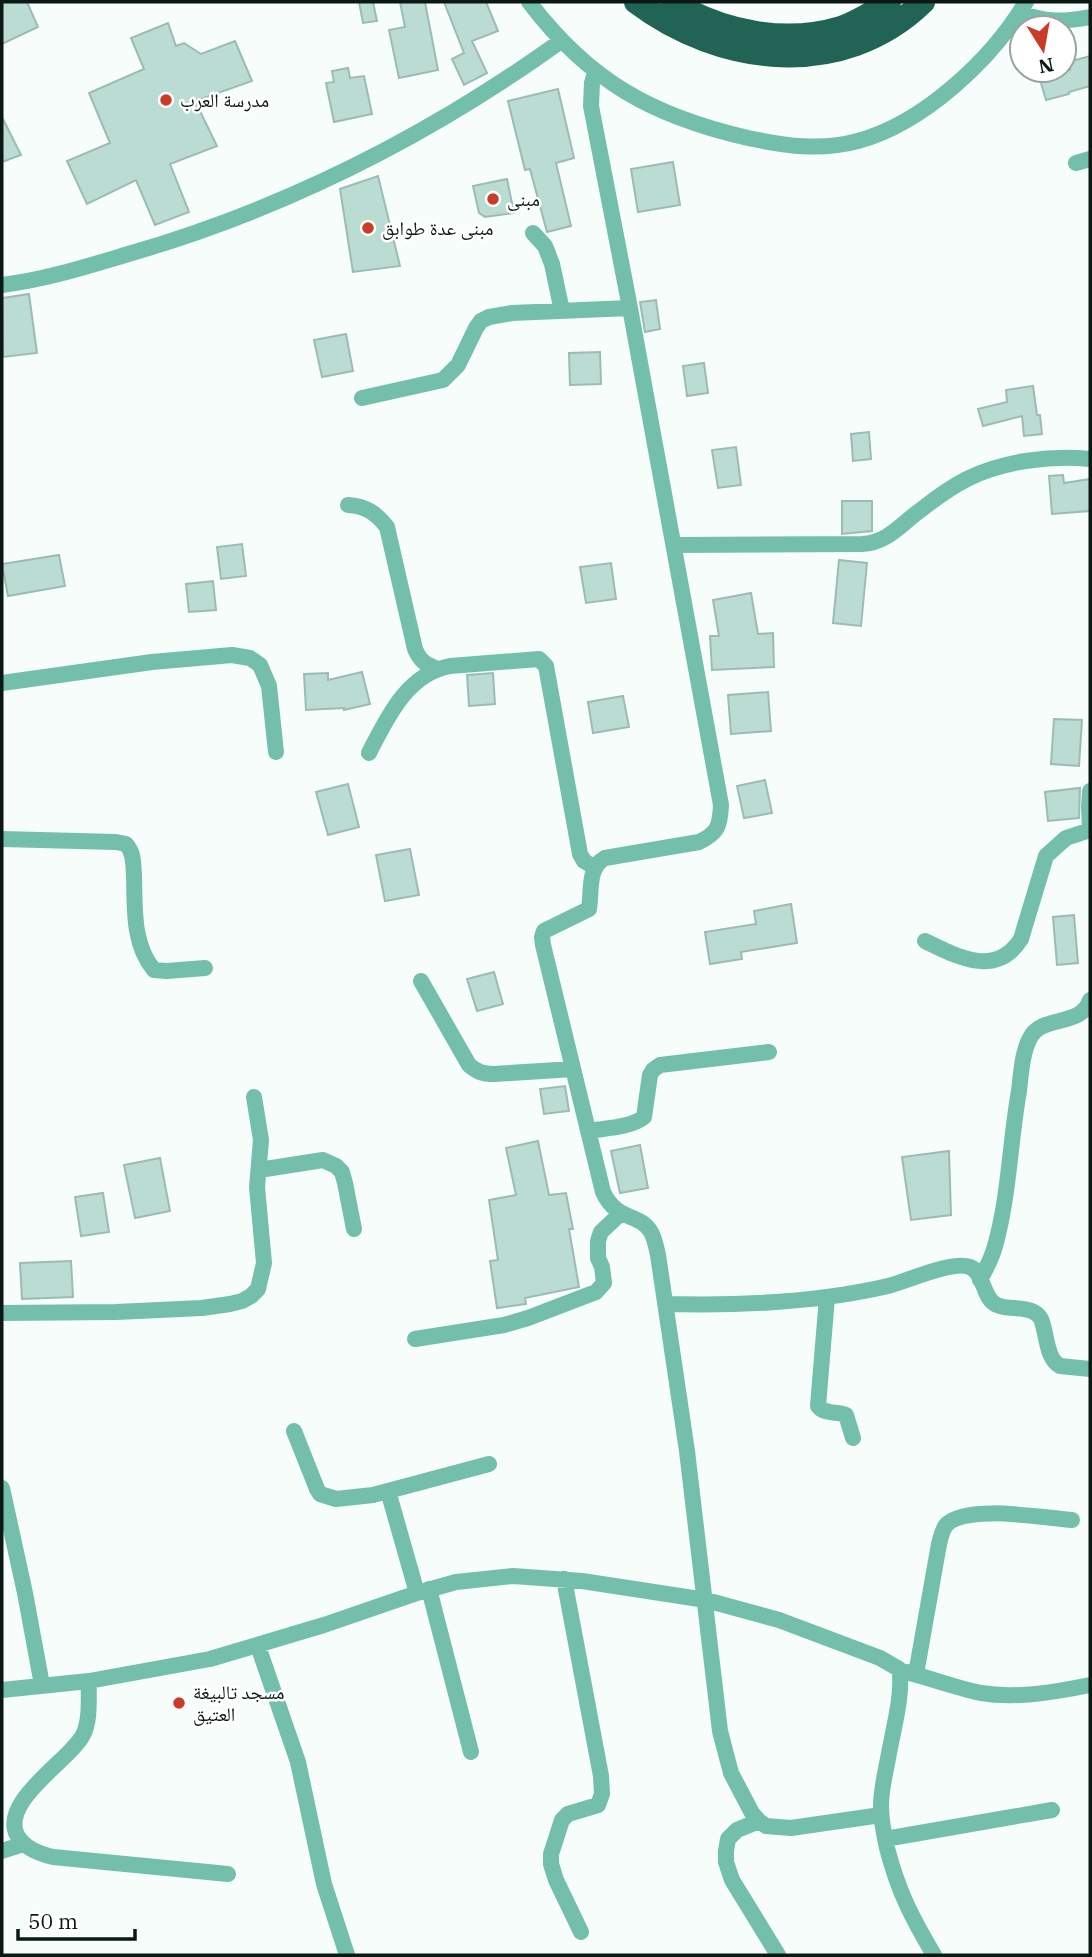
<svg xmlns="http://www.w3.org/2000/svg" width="1092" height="1957" font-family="'IBM Plex Serif','Noto Naskh Arabic',serif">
<rect width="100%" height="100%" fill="#f7fdfb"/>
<path fill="#badcd2" stroke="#9bbcb3" stroke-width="2" d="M2,2H27L38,27L2,44Z
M359,2H373L377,21L363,23Z
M400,2H425L438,70L399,78L389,30L405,27Z
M444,2H486L498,31L472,41L487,73L464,85L452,59L464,53Z
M168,23L176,46L184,43L201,54L235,41L252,81L195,101L217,146L170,164L189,212L155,225L136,180L87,204L67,161L110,143L89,93L144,69L131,38Z
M1090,56V86L1069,92V94L1046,100L1038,73L1050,70H1070L1068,62Z
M348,68L350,78L364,76L372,114L334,122L326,83L334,82L332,71Z
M558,89L574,158L556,163L571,226L547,232L530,169L525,170L508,101Z
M2,117L21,155L2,162Z
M673,162L680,205L638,212L631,169Z
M378,176L400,266L353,272L340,189Z
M507,179L514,213L485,217L479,213L473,186Z
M29,294L37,353L3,357L2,298Z
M656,300L660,329L645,332L640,302Z
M346,334L353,371L322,377L314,340Z
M600,352L601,384L570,385L569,353Z
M704,363L708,393L687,396L683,366Z
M1033,386L1037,415H1040L1042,434L1024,436L1022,416L983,426L978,409L1007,402L1006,390Z
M869,432L871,459L853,461L851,434Z
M736,447L741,485L718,488L712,450Z
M1063,475L1064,483L1090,479V511L1052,514L1049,476Z
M842,501H872V531L842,534Z
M242,544L246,576L221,579L217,547Z
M59,555L65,586L8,596L2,564Z
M839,560L867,563L861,626L833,623Z
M611,563L616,599L586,603L580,567Z
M213,581L216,610L189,612L186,584Z
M751,593L758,634L773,633L774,667L712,670L710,636H719L713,600Z
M362,672L370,704L344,710V708L306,710L304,674L328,673V680Z
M493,673L495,704L469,706L467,675Z
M768,692L771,731L731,734L728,695Z
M623,696L629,727L593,733L588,702Z
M1054,719L1082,720L1079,766L1051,764Z
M765,780L772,813L744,818L737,786Z
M348,784L359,827L328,835L316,792Z
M1080,788L1079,818L1048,821L1045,792Z
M410,849L419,895L385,901L376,855Z
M791,904L797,943L741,952L742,959L710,964L705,932L756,924L754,911Z
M1074,915L1078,963L1057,965L1053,917Z
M494,972L503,1004L477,1011L467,979Z
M565,1086L569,1111L544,1114L540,1089Z
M538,1141L549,1195L566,1193L573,1229H569L579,1287L525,1298L526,1304L497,1308L490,1261L498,1260L489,1200L516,1195L506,1148Z
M640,1145L648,1188L620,1193L611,1151Z
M949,1151L951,1215L911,1220L902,1157Z
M160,1158L170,1211L135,1218L124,1165Z
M103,1193L109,1232L81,1236L75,1197Z
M71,1261L73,1297L22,1299L20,1263Z"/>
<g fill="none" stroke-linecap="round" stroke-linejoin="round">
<path stroke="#74bfab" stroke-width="16" d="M529,2C589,81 652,116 748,138C786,146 821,151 858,141C924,123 992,59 1026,2
M1020,12C1044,23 1064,22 1090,17
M595,72L592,83L591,106L630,308L721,805C720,826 718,833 699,842L605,858C587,868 592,891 589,909L544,931L542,937L543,945L603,1192C617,1222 639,1212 651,1232C655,1239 656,1247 658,1255L687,1451L720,1731L731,1773L752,1813L759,1821L766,1826L791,1828L881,1815
M1076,163L1090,159
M533,233L545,246L552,264L562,311
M2,285C44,280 85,267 125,255C282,210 429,136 561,41
M362,398L443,380L458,365L476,328L481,321L489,317L512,313L630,308
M348,505C366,506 376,513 387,527L415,649C420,661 426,665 438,669
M674,545L862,544C888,543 902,523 922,509C936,498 951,487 967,479C1002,461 1052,455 1090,459
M2,683L152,662L232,655L250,658L260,665L269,686L276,752
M369,753C387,718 407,674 450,666L539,659L546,666L580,854L584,861L594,867
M1090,791L1089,807L1090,830
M2,839L116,842L126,844C134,853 133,863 134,875C135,907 132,944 154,970L167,971L205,968
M925,941C958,957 996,978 1021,939L1046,856L1066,838L1090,830
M421,981L469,1065C477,1072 483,1074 494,1074L573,1069
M588,1131C606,1128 630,1128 644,1117L650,1075L653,1070L660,1065L769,1052
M259,1170L323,1160L336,1166L342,1172L345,1183L354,1229
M980,1280C986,1269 992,1258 995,1246C1009,1197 1010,1141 1019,1091C1021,1074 1022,1053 1030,1038C1042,1014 1081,1028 1090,1000
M827,1297L818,1406C825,1415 836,1411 846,1415L853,1438
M665,1304C740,1306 815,1303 888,1286C907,1281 953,1260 970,1267C985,1273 982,1299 997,1305C1010,1311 1033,1304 1041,1319C1047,1333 1046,1359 1060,1366L1090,1369
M2,1313L116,1312L202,1308L230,1304L242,1301L251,1296L258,1289L264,1263L257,1187L261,1140L254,1097
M415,1339L504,1325L528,1318L596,1292L604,1283L602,1267L598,1258V1241L601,1232L620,1214
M294,1431L317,1489L320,1494L336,1499L373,1495L489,1464
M2,1488L25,1593L42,1685
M388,1491L417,1593
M564,1579L601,1776L602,1794L598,1805L568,1814L562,1820L551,1854V1864L556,1880L581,1932
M429,1589L471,1752
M258,1646L298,1762L324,1884L347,1955
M907,1672C932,1679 957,1688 981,1693C1016,1699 1056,1692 1090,1685
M916,1674L939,1544C941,1537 942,1529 947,1524C969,1504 1043,1518 1072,1520
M89,1681C88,1697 91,1719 83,1735C70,1760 0,1801 17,1835C24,1848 40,1854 53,1857L228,1874
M2,1690L89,1681L210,1659L324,1625L417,1593L456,1582L513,1576L582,1581L706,1600L779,1620L880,1658L899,1669C904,1690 893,1731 889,1753C886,1771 881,1788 881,1806C881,1820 884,1835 887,1848C898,1891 912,1918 934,1955
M759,1821L737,1830L728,1839L726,1851V1862L732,1880L778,1955
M885,1839L1052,1810
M2,1851L24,1844"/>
<path stroke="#216455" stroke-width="24" d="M636,2C721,66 843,80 923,2
M672,2C722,32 784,45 841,28C858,22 874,12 889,2"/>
</g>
<g fill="#c83c28" stroke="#fff" stroke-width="2.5">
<circle cx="166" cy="100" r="7"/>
<circle cx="493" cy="199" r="7"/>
<circle cx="368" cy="228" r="7"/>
<circle cx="179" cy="1703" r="7"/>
</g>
<g text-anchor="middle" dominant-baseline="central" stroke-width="5" stroke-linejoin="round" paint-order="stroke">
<g font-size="19" fill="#0b1814" stroke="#fff" text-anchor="start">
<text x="180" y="100">مدرسة العرب</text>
<text x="507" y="199">مبنى</text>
<text x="382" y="228">مبنى عدة طوابق</text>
<text x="193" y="1692">مسجد تالبيغة<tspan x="193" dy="22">العتيق</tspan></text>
</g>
</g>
<rect width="1092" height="1957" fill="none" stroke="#0b1814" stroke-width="7"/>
<g transform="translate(1043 49) rotate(169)"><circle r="33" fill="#ffffff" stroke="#9da3a1" stroke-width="2"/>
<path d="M0-5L12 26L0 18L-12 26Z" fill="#c83c28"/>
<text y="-10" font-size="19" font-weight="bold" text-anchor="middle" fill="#0b1814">N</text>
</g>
<path d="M18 1929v10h117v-10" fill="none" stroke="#0b1814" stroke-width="3.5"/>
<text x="28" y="1929" font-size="21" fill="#0b1814" stroke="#ffffff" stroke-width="5" paint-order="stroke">50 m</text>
</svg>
